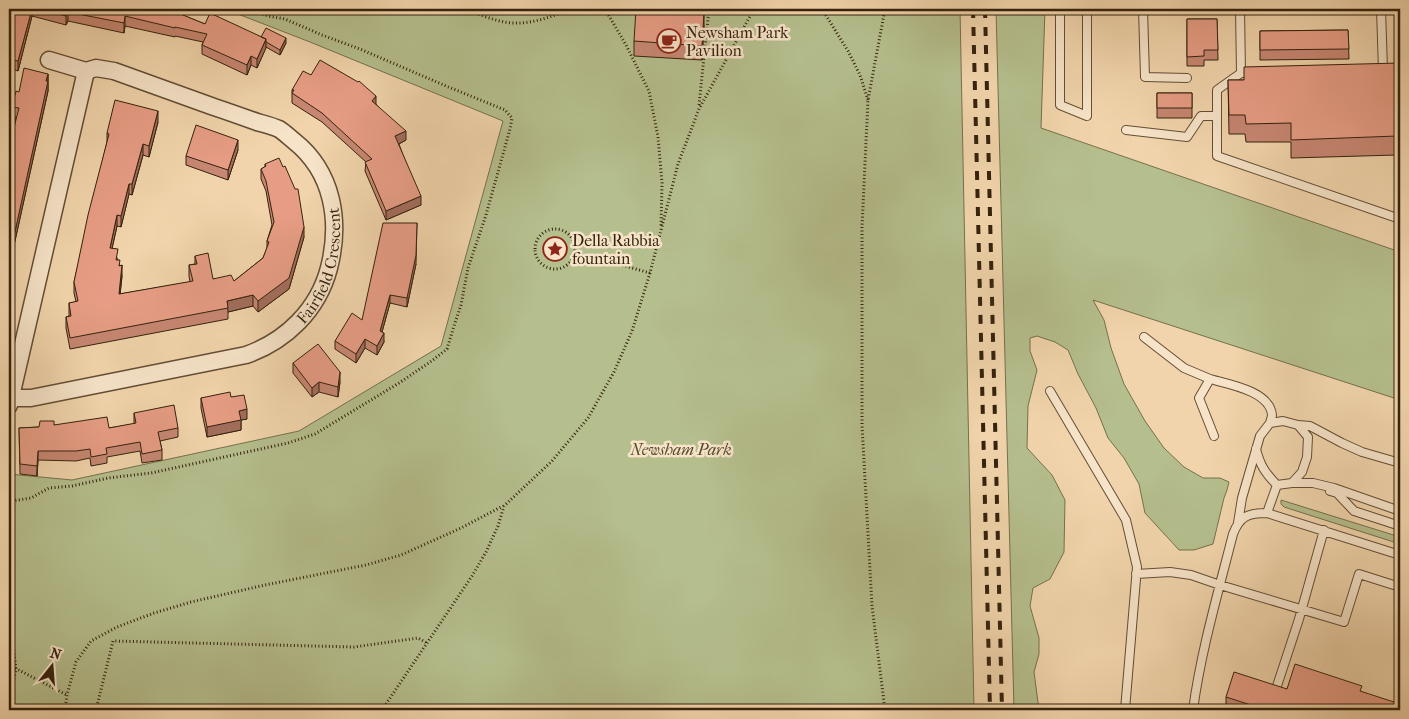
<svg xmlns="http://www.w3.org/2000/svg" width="1409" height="719" font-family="'IM FELL French Canon',serif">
<rect width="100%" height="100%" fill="#f1d4ab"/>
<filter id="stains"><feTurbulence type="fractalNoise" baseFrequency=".004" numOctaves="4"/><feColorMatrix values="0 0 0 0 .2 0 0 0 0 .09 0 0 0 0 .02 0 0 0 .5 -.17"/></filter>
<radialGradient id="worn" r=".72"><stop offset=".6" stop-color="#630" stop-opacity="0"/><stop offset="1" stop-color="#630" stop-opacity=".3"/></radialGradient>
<path fill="#b5be8d" stroke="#75704e" d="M225,9H709L728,10L751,9H960L974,710H9V474L72,480L299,431L441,346L503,121L310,42Z
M996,9H1045L1041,128L1400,252V398H1394L1093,300L1104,320L1111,348L1124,384L1145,421L1164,448L1184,467L1203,478H1220L1229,482L1227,490L1224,498L1213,544L1194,550H1179L1145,513L1139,484L1124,458L1108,438L1096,408L1078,374L1068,350L1055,342L1037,336L1030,338V351L1037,370L1028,406L1027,448L1052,475L1065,500L1064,552L1050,579L1033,588L1030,606L1039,638V654L1034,672L1039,710H1014Z
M1281,500L1400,537V544L1284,507L1281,504Z"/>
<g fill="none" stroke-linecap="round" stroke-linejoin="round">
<g stroke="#644e35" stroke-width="10">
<path id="lane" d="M1060,9V105L1087,116V9
M1143,9L1145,77L1187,78
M1240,9L1241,73
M1381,9L1383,70H1382
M1253,73H1241L1217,90V156L1397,218
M1126,130L1187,137L1201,116H1217
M1144,337L1184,368L1210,379
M1050,391L1126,520L1137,567L1125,710
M1298,425L1310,426L1342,443L1362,452L1400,463
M1214,436L1199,398L1210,379C1228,384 1270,391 1272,415C1272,416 1270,423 1270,423
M1256,449C1260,465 1265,473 1277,485
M1292,483H1313L1334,488L1400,511
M1330,491L1337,493L1354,511L1400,526
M1238,523L1242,498L1260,436L1270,423L1283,421L1298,425L1308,437L1307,457L1302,472L1292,483L1277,485L1267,513
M1136,574L1170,572L1191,575L1220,585L1344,622L1359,574L1400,587
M1277,686L1299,619L1324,530
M1193,710C1201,651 1218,593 1233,534C1240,516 1248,513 1267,513L1400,555"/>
</g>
<g stroke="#644e35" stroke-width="19">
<g id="street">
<path id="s1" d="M11,398H31L246,355C286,341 318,310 329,268C341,221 333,172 294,141C289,137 284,132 279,129C272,126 264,124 257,122C243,117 229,112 214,107C181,95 147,83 114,71L96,68L86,71L49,60"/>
<path d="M9,405L86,71"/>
</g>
</g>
<path stroke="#35220e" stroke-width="3" stroke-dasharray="1 2.5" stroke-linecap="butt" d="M462,9C476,13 490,19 504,22C526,26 550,18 569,9
M605,9L626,45L649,91L658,137L662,183L661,226
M822,9L848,51L860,75L868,100
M699,105L709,9
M535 249a20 20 0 1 1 40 0a20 20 0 1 1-40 0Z
M575,252L650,273
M9,499L12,501L31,498L49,488L72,486L108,478L151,473L288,443L315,434L399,383L433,360L447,349L454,326L461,305L468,268L486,215L510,129L512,118L505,110L446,86L360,49L322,35L285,19L268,16L250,9
M9,612L16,669L9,700
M9,665L67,695
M65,710L67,695L76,662L91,641L117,627L154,613L191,602L265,585L366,565L401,555L461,528L503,506
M96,710L113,641L354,647L418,638L427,643
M382,710L472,576L486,552L498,526L504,506L552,461L588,418L614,372L632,331L650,273L678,164L699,109L754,9
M885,710L872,606L862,425V227L868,100L885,9"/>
<use href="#lane" stroke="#f6e3c8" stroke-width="8"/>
<use href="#street" stroke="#f6e3c8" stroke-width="16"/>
<path stroke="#35220e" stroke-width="4" stroke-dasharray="9 9" stroke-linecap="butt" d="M973,9L990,710
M985,9L1002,710"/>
</g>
<path fill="#c78772" stroke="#35220e" d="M9,9H181L180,14L205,24L286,43L280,55L266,47L257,68L251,65L247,75L202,54V45L203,42L175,36V37L125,26L124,33L68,21L66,25L32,16L18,71L9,68Z
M1187,19H1217L1218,60H1204V66H1187Z
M704,25L702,60L634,56V41Z
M1348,30L1349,59L1260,60V31Z
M1400,63V139H1397V155L1291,158V142H1246L1245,134H1229L1228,80H1244Z
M48,74V91L9,268V139H11L16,117L12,116V107L19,92Z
M311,75L376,104L406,140L399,144L421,205L386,220L365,171L366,162L322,122L292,103V90Z
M1157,93H1192V118H1157Z
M158,122L149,157L143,155L132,195L129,194L121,227L117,226L112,248L118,260L122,276L120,294L190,282L189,276V265L195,264V256L213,279L234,281L263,258L267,248V241L272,225L266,191L261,179V169L265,167V164L304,237L289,289L258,312L253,306L228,312V319L70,349L66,328V317L69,316V303L76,302L74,293V282L107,142V133Z
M238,150L228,180L186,165V156Z
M416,264L407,307L390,303L382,332L384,342L377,355L365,348L356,363L335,349V341L362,320Z
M293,363L340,382L338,397L319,392L312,397L293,373Z
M231,397L247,419L241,420V430L207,437L201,408V398Z
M134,413L178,428V437L160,441L162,450V460L142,463L140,451L107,457V463L91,466L90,458L76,461L38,460L37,476L20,474L19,428L39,427L54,425L109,428L134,424Z
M1287,689L1362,692L1400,710H1226V697Z"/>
<path fill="#a26e5d" stroke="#35220e" d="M32,9V16L18,71V61Z
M179,9H181L178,22V13Z
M704,11V25L702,60V46Z
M68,12V21L66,25V16Z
M125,16V26L124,33V23Z
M286,38V43L280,55V50Z
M266,39V48L257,68V59Z
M251,56V65L247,75V65Z
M48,74V91L9,268V259Z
M376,96V105L372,101Z
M158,111V122L149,157V146Z
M406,131V140L395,146V136Z
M238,140V150L228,180V170Z
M143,144V155L132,195V184Z
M129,184V194L121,227V216Z
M421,196V205L386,220V211Z
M117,215V226L110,258V248Z
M417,223L416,264L407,307V298Z
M304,227V237L289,289L258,312V301Z
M122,265V276L119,305V294Z
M253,295V306L228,312L227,301Z
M390,295V303L380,339V331Z
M384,333V342L377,355V346Z
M365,339V348L356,363V354Z
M340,372V382L338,397V387Z
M319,382V392L312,397V388Z
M247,409V419L241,420V430L207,437V427L239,411Z
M38,451V460L37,476V466Z"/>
<path fill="#e79d85" stroke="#35220e" d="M9,9H32L18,61L9,59Z
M39,9H179L178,13L205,24L210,13L266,39L257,59L251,56L247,65L202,45L207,34L175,27V28L125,16L124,23L68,12L66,16Z
M636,9H670L704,11L702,46L634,41Z
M1187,19H1217L1218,50H1204V56L1187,57Z
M266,28L286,38L280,50L266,42V39L261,37Z
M1348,30L1349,49L1260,50V31Z
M320,60L358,82L359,81L376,96L372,101L406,131L395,136L421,196L386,211L365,162L372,159L322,113L292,93L294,90H292L303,71L311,75Z
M1400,63V120H1397V136L1291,140V123L1246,124L1245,115H1229L1228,80H1244V67Z
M24,68L48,74L46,81H48L9,259V139H11L19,108L12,107L16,91L19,92Z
M1157,93H1192V108H1157Z
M115,100L158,111L149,146L143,144L132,184H129L121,216L117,215L110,248L118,249L116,260H120L119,266L122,265L119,294L193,281L189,265L197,264L195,256L208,253L213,279L231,275L234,281L263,258L269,242L267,241L274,222L266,181L261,169L266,166L265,164L279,158L283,167L285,166L295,189H298L304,227L289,278L258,301L253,295L227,301L228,308L70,338L66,317L71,316L69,303L78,301L74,282L88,215L109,134L107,133Z
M196,125L238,140L228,170L186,156Z
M383,223H417L416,255L407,298L390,295L380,331L384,333L377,346L365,339L356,354L335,341L352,313L362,320Z
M318,344L340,372L338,387L319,382L312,388L293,363Z
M230,392L231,397L244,395L247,409L239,411L241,420L207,427L201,398Z
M174,405L178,428L158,432L162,450L142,454L140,442L106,448L107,454L91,457L90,449L76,451H38L37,466L20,464L19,428L39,427L40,421H54V425L107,417L109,428L136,423L134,413Z
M1295,664L1362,686L1360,691L1400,704V710H1250L1251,705L1226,697L1234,672L1287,689Z"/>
<defs>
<g id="cafe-ring" transform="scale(1.25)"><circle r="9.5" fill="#f6e3c8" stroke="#8f2418" stroke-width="1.5"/><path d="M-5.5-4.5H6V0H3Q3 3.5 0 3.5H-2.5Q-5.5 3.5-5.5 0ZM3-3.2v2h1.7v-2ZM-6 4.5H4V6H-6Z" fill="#8f2418"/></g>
<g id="sight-ring" transform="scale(1.25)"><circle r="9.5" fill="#f6e3c8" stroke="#8f2418" stroke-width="1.5"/><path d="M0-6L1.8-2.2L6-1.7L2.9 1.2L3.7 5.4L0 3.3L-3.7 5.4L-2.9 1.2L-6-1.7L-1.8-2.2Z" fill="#8f2418"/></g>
</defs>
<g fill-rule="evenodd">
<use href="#cafe-ring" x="669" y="41"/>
<use href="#sight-ring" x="555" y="249"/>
</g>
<g text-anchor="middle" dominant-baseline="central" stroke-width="5" stroke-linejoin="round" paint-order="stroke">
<g font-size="16" fill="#35220e" stroke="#f6e3c8" text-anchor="start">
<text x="686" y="32">Newsham Park<tspan x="686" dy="18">Pavilion</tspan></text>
<text x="572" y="240">Della Rabbia<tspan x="572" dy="18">fountain</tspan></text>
</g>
<g font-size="16" fill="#35220e" stroke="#f6e3c8">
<text stroke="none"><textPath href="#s1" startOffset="364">Fairfield Crescent</textPath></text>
</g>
<g font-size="16" font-style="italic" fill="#55492e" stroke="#f6e3c8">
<text x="681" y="449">Newsham Park</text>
</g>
</g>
<rect width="1409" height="719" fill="none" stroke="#f1d4ab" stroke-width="30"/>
<rect x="10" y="10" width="1389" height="699" fill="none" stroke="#35220e" stroke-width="2.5"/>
<rect x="15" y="15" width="1379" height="689" fill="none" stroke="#35220e"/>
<g transform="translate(52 666) rotate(17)" stroke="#f6e3c8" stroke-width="4" paint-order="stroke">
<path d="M0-4L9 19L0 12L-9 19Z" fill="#35220e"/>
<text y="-8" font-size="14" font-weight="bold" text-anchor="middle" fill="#35220e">N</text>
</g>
<rect width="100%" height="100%" filter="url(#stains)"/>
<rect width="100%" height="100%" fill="url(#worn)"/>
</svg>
